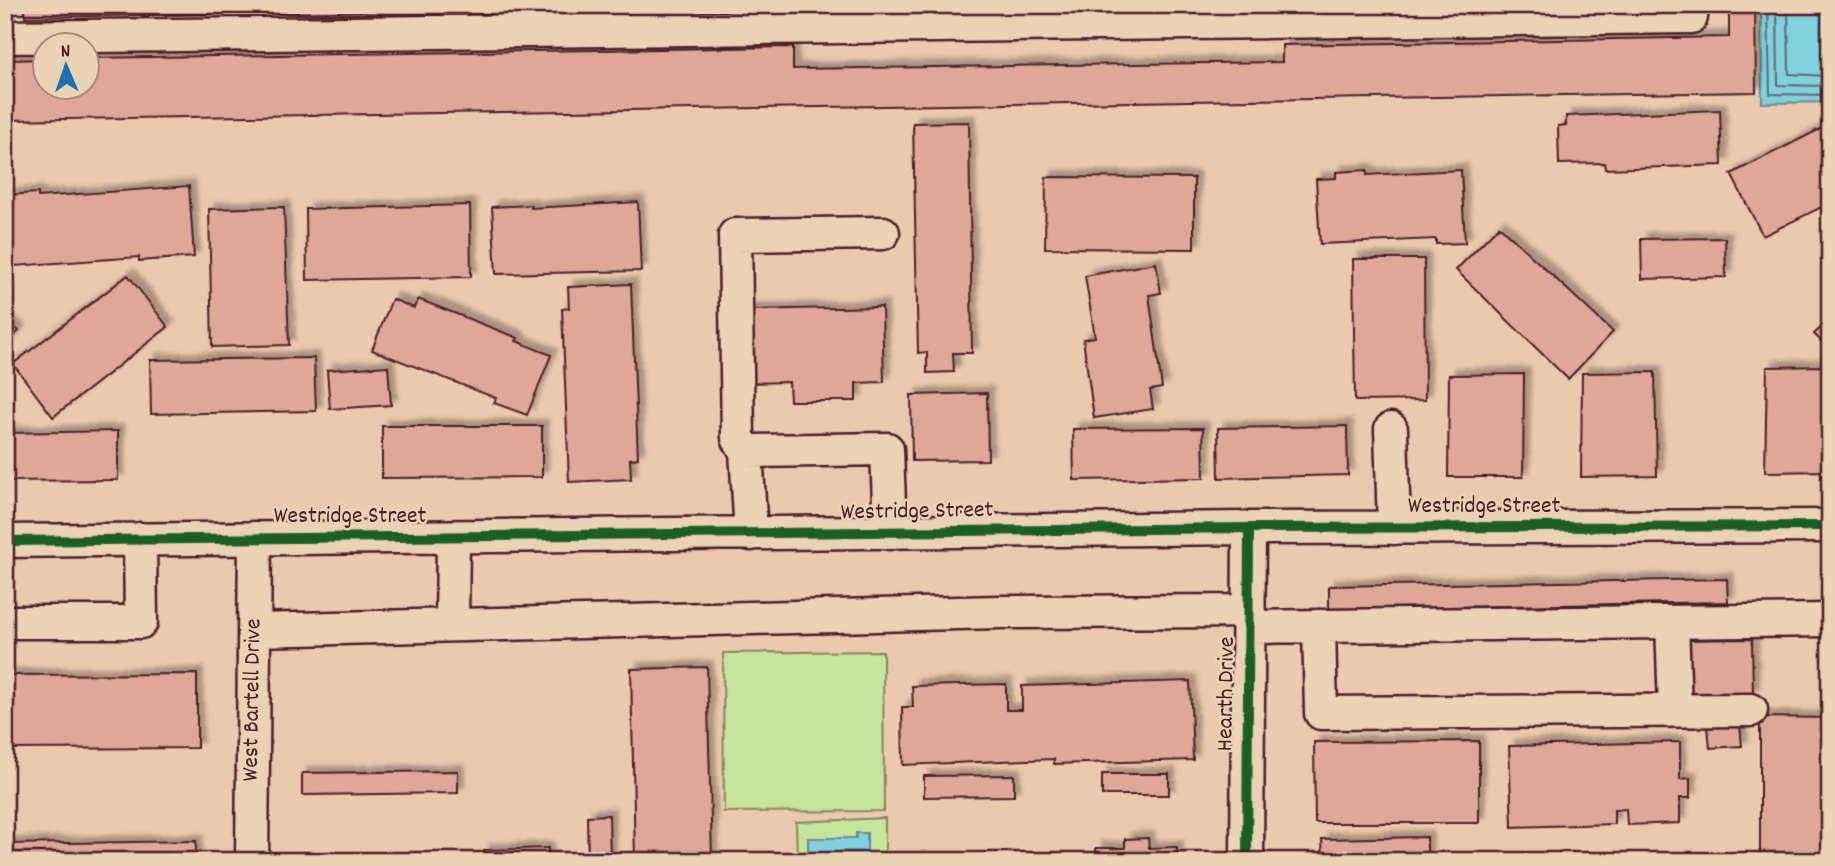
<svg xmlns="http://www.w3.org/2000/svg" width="1835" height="866" font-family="Dekko,sans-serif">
<defs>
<filter id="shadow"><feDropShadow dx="6" dy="-6" stdDeviation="2" flood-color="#0004"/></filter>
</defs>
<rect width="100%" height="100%" fill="#ebc9ad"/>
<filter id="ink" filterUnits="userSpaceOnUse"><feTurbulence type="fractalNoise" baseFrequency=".0143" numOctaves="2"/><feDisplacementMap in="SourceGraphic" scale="14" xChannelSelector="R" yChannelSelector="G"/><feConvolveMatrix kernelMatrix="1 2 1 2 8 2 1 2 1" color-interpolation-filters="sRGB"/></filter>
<g filter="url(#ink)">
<path fill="#c5e49c" stroke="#888264" stroke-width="2" d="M883,651L884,811L724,812L723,653Z
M885,818V861H797L796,822Z"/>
<path fill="#81d1dc" stroke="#6b8a95" stroke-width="2" d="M1761,5H1830V102L1762,103Z
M856,833H867V856H850L849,861H808V838H856Z"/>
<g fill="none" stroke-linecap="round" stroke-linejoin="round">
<path stroke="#606672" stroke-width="2" d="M1768,5L1770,94L1830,95
M1777,5L1778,85L1830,86
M1788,5L1789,74L1830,76"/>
</g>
<path fill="#dea797" stroke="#4a1f2b" stroke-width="2" filter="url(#shadow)" d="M25,5H775L25,17Z
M1729,5H1755L1756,92L5,120V60L46,59V88H88V58L793,47V69L1282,62V45L1729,37Z
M1720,110L1722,165L1605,169L1604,163L1559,164L1558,126L1566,125V116Z
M969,122L972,353H953L954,372L927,373V352L918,353L913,123Z
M1830,124V203L1763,236L1731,174Z
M1367,170V175L1461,170L1465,243L1436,244V239L1320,244L1316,179L1336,178V172Z
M1046,177L1194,178V249L1045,248Z
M189,186L194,257L139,261V257L14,266V256L5,257V195L38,193V197Z
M638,202L641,271L496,274L492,207L531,205V208Z
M470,205L471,277L307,280L306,209Z
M284,207L289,345L212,347L209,209Z
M1499,226L1613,332L1568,379L1456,270Z
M1725,238L1726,277L1642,279L1641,239Z
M1353,259H1424L1425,400L1355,401Z
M1156,263L1161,293L1149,295L1162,388L1150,390L1153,409L1094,418L1083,339L1095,337L1085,276Z
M128,275L168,327L53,417L13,364Z
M631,284L638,458L630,459L631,479L569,482L562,309L569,308L568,287Z
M392,299L414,308L418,299L518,338L516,341L551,355L527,415L494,403L496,398L372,350Z
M882,307L884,382L856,383V401H790L789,382L747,383L746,310Z
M1830,319V350L1814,334Z
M5,320L19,331L5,347Z
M314,358L316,411L151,414L150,360Z
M388,366L391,405L330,409L327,370Z
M1830,366V471L1765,472L1767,367Z
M1655,372L1657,476L1581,477L1582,373Z
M1524,374L1523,477H1448L1449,375Z
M987,393L988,460L912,461L911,395Z
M382,426H542V477L382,478Z
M1347,426L1348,475L1219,478L1218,428Z
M1203,428L1204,478L1074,480L1073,429Z
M118,431V480L5,481V433Z
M1727,579L1728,602L1329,609V586Z
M1752,639L1753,694L1683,695L1682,640Z
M707,667L712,861H635L631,669Z
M197,674V748L5,749V675Z
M1190,681L1193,760L1054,764V759L903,765L902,707H913L912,686L1006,684V710H1022V686Z
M1760,717L1830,718V861H1760Z
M1740,725L1742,746L1710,748L1708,728Z
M1479,741V823H1315L1314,742Z
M1680,742V779L1690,778V798H1680V823L1627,825L1626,809L1614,810V824L1512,827L1509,746Z
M458,771V793L302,795V773Z
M1102,774H1169V795H1102Z
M1014,775V796L924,797V776Z
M609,815L610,861H588L587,816Z
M1427,837V859L1323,861L1322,839Z
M1148,838L1149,848L1177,847V861H1097L1096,848H1125V839Z
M196,841V861H5V844Z
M548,848V861H484V850Z"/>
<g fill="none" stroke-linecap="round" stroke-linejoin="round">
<g stroke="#4a1f2b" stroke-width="37">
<path id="minor" d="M5,37L1691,17V5
M1391,429L1394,528
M746,451L887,449L890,533
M751,534L746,451L738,438L735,235L883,233
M5,541L1249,528L1830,526
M5,622H141L140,539
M1672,622L1675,710
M452,625L453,537
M1319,626L1321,713L1751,710
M1249,627L1830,620
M254,630L999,612L1249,611
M252,861L255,538
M1247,861L1249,528"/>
</g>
<use href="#minor" stroke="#ebd2b3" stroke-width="32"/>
<g stroke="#ebd2b3" stroke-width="15">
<path id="cycleway" d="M5,541L1249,528L1830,526
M1247,861L1249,528"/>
</g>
<use href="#cycleway" stroke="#1b5e20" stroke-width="10"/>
</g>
</g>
<g text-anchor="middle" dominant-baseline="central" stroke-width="5" stroke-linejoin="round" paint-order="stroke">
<g font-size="24" fill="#4a1f2b" stroke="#ebd2b3">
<text x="1484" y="507">Westridge Street</text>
<text transform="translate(917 512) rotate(-1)">Westridge Street</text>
<text x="350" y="517">Westridge Street</text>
<text transform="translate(1227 694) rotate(-89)">Hearth Drive</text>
<text transform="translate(253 700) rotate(-89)">West Bartell Drive</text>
</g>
</g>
<rect width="1835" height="866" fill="none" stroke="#ebd2b3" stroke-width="28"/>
<rect x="14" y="14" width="1807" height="838" fill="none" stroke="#4a1f2b" stroke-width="2.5" filter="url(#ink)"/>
<g transform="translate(66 66) rotate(358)"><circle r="33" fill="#ebd2b3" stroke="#ab8a7d" stroke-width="2"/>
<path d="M0-5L12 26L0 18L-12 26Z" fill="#1f6fb2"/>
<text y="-10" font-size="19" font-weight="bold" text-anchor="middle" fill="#4a1f2b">N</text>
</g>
</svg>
